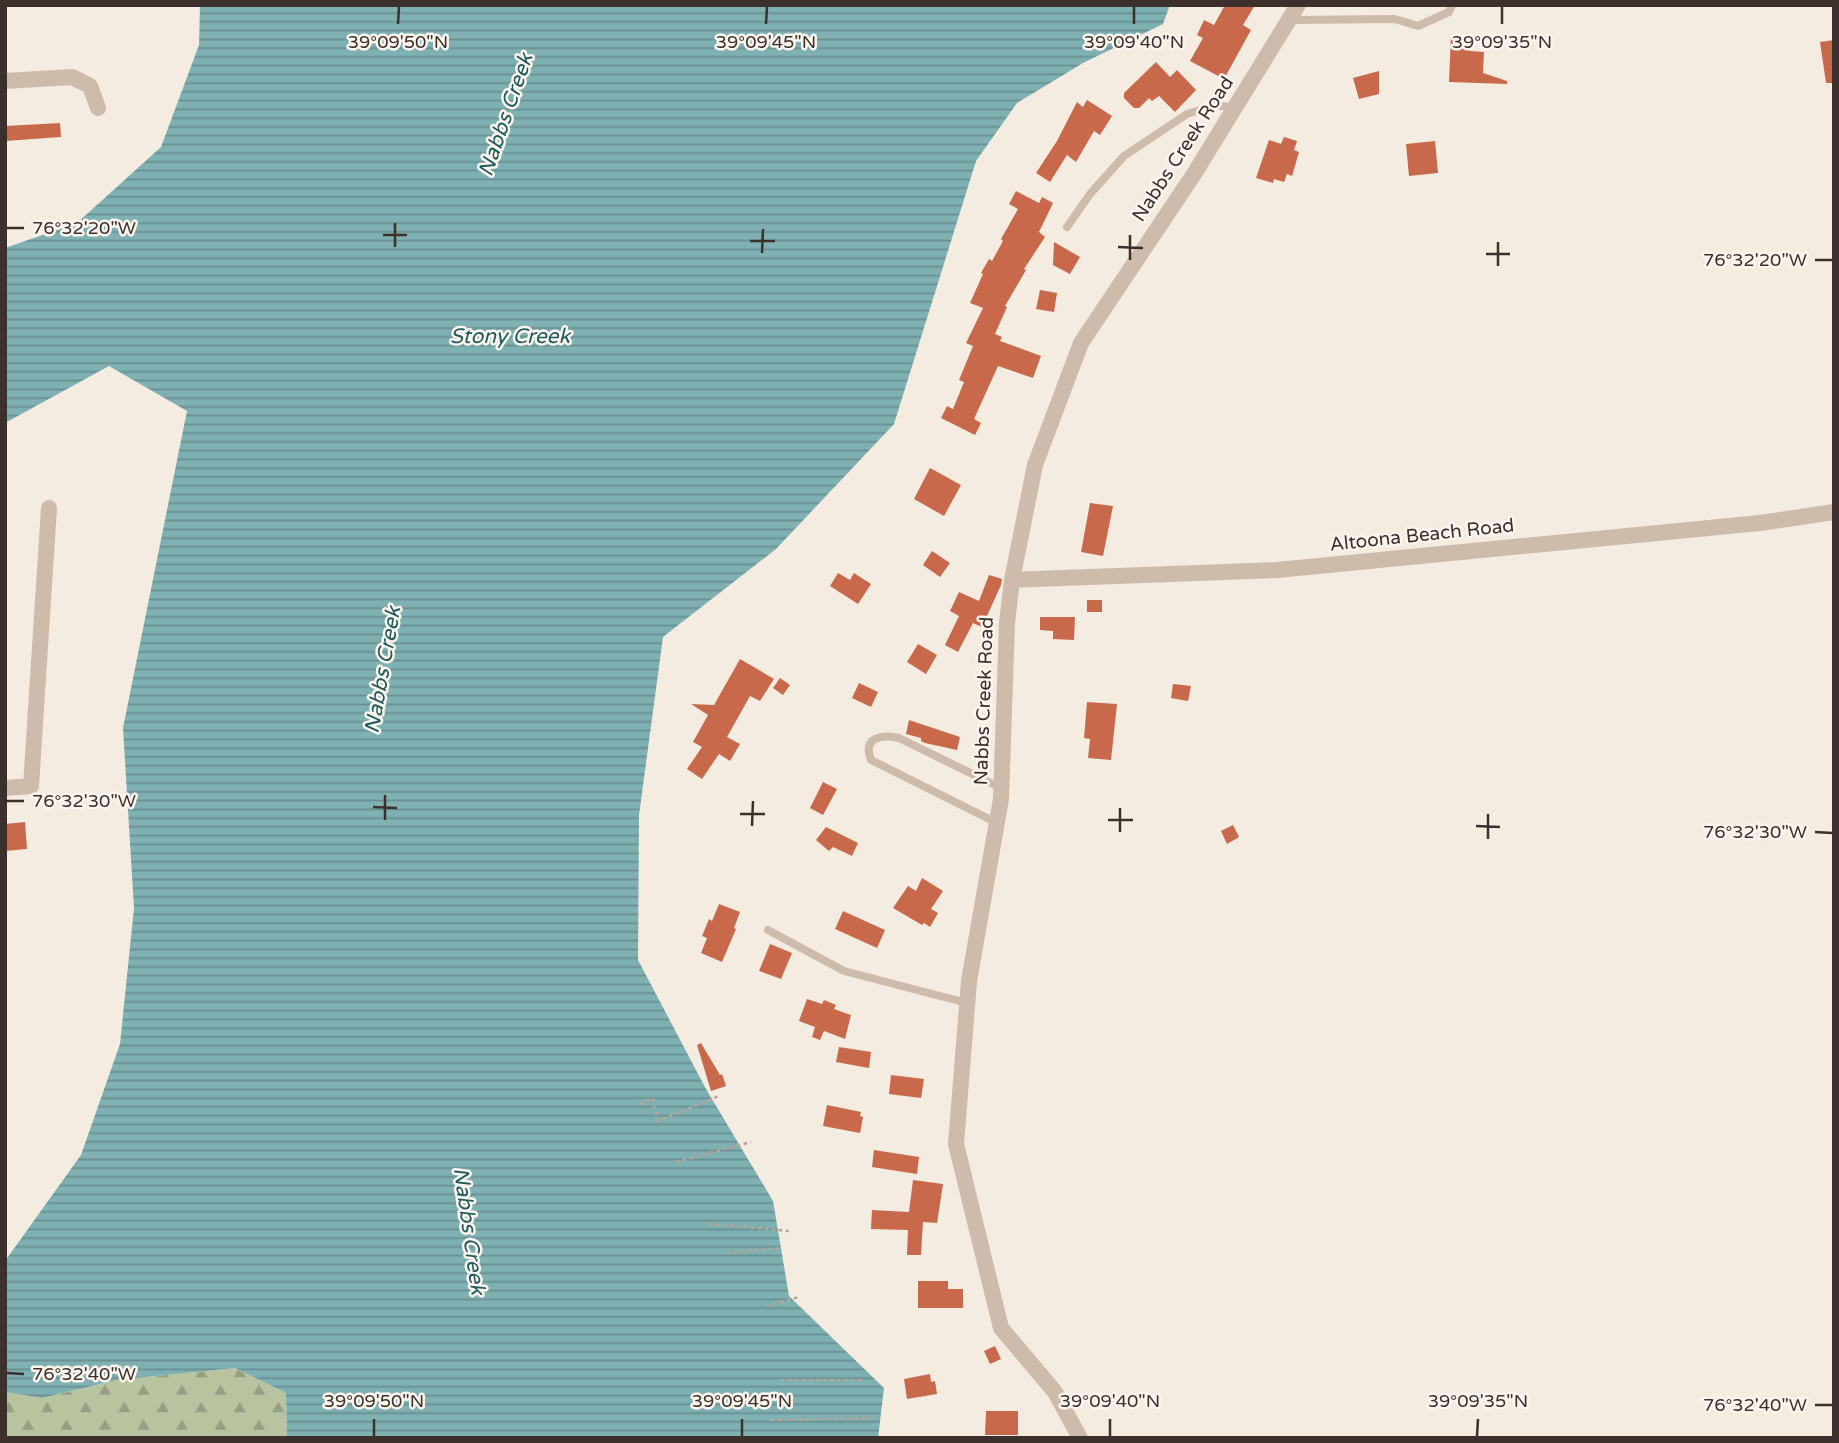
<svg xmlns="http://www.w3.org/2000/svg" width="1839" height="1443" font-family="'Varela Round',sans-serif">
<defs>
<pattern id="forest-firs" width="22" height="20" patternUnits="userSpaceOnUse" patternTransform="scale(1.75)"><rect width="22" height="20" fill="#b8c4a0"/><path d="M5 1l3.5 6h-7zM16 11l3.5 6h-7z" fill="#97a083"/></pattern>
<pattern id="water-rules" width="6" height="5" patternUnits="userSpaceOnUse" patternTransform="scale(1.75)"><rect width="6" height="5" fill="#7fb0b2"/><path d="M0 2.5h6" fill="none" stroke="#699091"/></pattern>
</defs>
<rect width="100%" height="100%" fill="#f4ebe1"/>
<path fill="url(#forest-firs)" d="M235,1368L286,1393L287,1434L285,1438H5V1392L42,1398L117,1380Z"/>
<path fill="url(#water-rules)" d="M200,5H1170L1163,24L1083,63L1017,103L976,161L894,424L776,549L663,637L639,815L638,960L706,1089L773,1201L789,1296L884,1388L878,1438H285L287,1434L286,1393L235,1368L117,1380L42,1398L5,1392V1261L81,1155L120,1044L134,908L123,728L187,411L109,366L5,423V248L77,223L161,147L199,45Z"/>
<path fill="#c8694b" d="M1225,5H1255L1243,25L1251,30L1224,79L1190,61L1203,38L1197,35L1204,20L1214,25Z
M1451,36H1471L1470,51L1484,52L1483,73L1507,81V84L1449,82Z
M1834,40V83H1826L1820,42Z
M1156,62L1170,77L1177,70L1196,90L1175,112L1159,96L1152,101L1149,98L1139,108H1134L1124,98V93Z
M1379,71V94L1359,99L1353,78Z
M1087,100L1112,116L1100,135L1094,131L1076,162L1067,155L1050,182L1036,173L1057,141L1077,102L1083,107Z
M60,123L61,137L5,141V126Z
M1284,137L1297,141L1294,150L1299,152L1292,176L1287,174L1284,182L1274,179L1273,183L1256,178L1269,140L1281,144Z
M1435,141L1438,173L1409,176L1406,144Z
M1016,191L1039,203L1042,197L1053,203L1039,232L1045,237L1024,269L1026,270L1005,306L1007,307L995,334L1002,337L1000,341L1041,356L1033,378L998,366L974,419L981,423L975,435L941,418L947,406L953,409L964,382L959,380L973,346L966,343L983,308L970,303L983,274L981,273L989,259L992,261L1003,241L1001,239L1018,209L1009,204Z
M1054,242L1080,257L1070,274L1053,265Z
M1040,290L1057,293L1054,312L1036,309Z
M930,468L961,485L944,516L914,499Z
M1090,503L1113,506L1103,556L1081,552Z
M932,551L950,563L940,577L923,565Z
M838,573L850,580L854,573L871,584L858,604L830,586Z
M989,575L1002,579L1001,585L982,627L973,623L958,652L945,645L959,616L950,611L959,592L979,601Z
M1087,600H1102V612H1087Z
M1040,617H1075L1074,640L1053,639V631L1040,630Z
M918,644L937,655L926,674L907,662Z
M740,659L774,679L760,701L750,696L727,737L740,744L730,761L719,754L702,779L687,769L702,747L693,742L708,715L691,704L714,705Z
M780,678L790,685L783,695L773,688Z
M859,683L878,692L871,707L852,698Z
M1173,684L1191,686L1188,701L1171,698Z
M1087,702L1117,704L1111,760L1088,758L1090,739L1084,738Z
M909,720L960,737L957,750L925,743L921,741V738L906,734Z
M823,782L837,789L823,815L810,808Z
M25,822L27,849L5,851V824Z
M1233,825L1239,837L1227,844L1221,831Z
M826,827L858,843L852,856L833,847L829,851L816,840Z
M922,878L943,891L931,909L938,913L930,927L924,923L922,925L893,908L908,886L916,891Z
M719,904L740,912L734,928L736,929L722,962L701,953L707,938L702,936L709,919L712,921Z
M843,911L885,930L877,948L835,929Z
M770,944L792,953L781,979L759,971Z
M807,999L822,1004L824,1000L836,1005L834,1009L851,1015L845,1039L824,1031L820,1040L812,1037L815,1027L799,1021Z
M701,1043L720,1075L722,1074L726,1086L711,1091L697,1045Z
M839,1047L871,1052L869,1068L836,1062Z
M891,1075L924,1079L921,1098L889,1094Z
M827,1105L861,1112L860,1116L863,1117L860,1133L823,1126Z
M874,1150L919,1157L917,1174L872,1167Z
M913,1180L943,1184L937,1223L923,1222L921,1255H907L908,1230L871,1229L872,1210L909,1212Z
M918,1281H948V1289H963V1308H918Z
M995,1346L1001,1359L990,1364L984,1351Z
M930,1374L931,1382L935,1381L937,1394L907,1399L904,1379Z
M986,1411H1018V1435H985Z"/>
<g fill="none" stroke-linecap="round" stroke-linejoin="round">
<path stroke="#b9a596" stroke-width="2.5" stroke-dasharray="3.5 3.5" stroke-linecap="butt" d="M640,1104L652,1098L658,1121L719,1096
M676,1162L751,1142
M709,1224L789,1231
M727,1253L781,1248
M767,1306L799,1297
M781,1380H861
M771,1420L874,1418"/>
<path stroke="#cdbbac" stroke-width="8" d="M1289,20L1395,19L1418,26L1449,12L1452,5
M1067,227L1090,194L1124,156L1187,114L1216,105L1234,108
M997,823L871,760C862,737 882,734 899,738L1001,788
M768,930L844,971L967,1003"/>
<path stroke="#cdbbac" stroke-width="16" d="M5,81L72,77L90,86L98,108
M1012,580L1277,570L1760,523L1834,512
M5,788L31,786L49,508
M1080,1438L1055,1392L1001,1328L956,1144L969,981L1001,799L1007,623L1012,580L1035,465L1081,343L1194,174L1298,5"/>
</g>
<path fill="none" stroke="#3b302b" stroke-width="2.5" d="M398,24L399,7M766,24L767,7M1134,24V7M1502,24V7M7,228H24M383,235H407M750,241H775M395,247V223M1118,247L1143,248M762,253L763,229M1486,254H1510M1130,260V235M1815,260H1832M1498,266V242M7,801H24M373,807L397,808M740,814H765M385,820V795M1108,820H1133M752,826L753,801M1476,826L1500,827M1120,832V808M1815,832L1832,833M1488,839V814M7,1373L24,1374M1815,1405H1832M374,1436V1419M742,1436V1419M1110,1436V1419M1477,1436L1478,1419"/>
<g text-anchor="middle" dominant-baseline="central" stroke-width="5" stroke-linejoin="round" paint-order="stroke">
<g font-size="19" fill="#3b302b" stroke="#fbf5ee">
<text transform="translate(1183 149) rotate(-57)">Nabbs Creek Road</text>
<text transform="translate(1422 535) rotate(-6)">Altoona Beach Road</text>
<text transform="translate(984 701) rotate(-88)">Nabbs Creek Road</text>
</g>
<g font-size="21" font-style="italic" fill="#1f5a5e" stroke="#fbf5ee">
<text transform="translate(506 115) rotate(-71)">Nabbs Creek</text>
<text x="510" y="336">Stony Creek</text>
<text transform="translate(383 670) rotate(-80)">Nabbs Creek</text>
<text transform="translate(469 1231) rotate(82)">Nabbs Creek</text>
</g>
</g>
<g font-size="18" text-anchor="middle" fill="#3b302b" stroke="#fbf5ee" stroke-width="5" stroke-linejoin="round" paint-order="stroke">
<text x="398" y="48">39°09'50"N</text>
<text x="766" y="48">39°09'45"N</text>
<text x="1134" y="48">39°09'40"N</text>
<text x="1502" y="48">39°09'35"N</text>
<text x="84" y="234">76°32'20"W</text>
<text x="1755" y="266">76°32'20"W</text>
<text x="84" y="807">76°32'30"W</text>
<text x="1755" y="838">76°32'30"W</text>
<text x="84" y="1380">76°32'40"W</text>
<text x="374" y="1407">39°09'50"N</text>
<text x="742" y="1407">39°09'45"N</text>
<text x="1110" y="1407">39°09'40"N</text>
<text x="1478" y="1407">39°09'35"N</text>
<text x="1755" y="1411">76°32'40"W</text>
</g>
<rect width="1839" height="1443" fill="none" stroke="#3b302b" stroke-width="14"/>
</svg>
